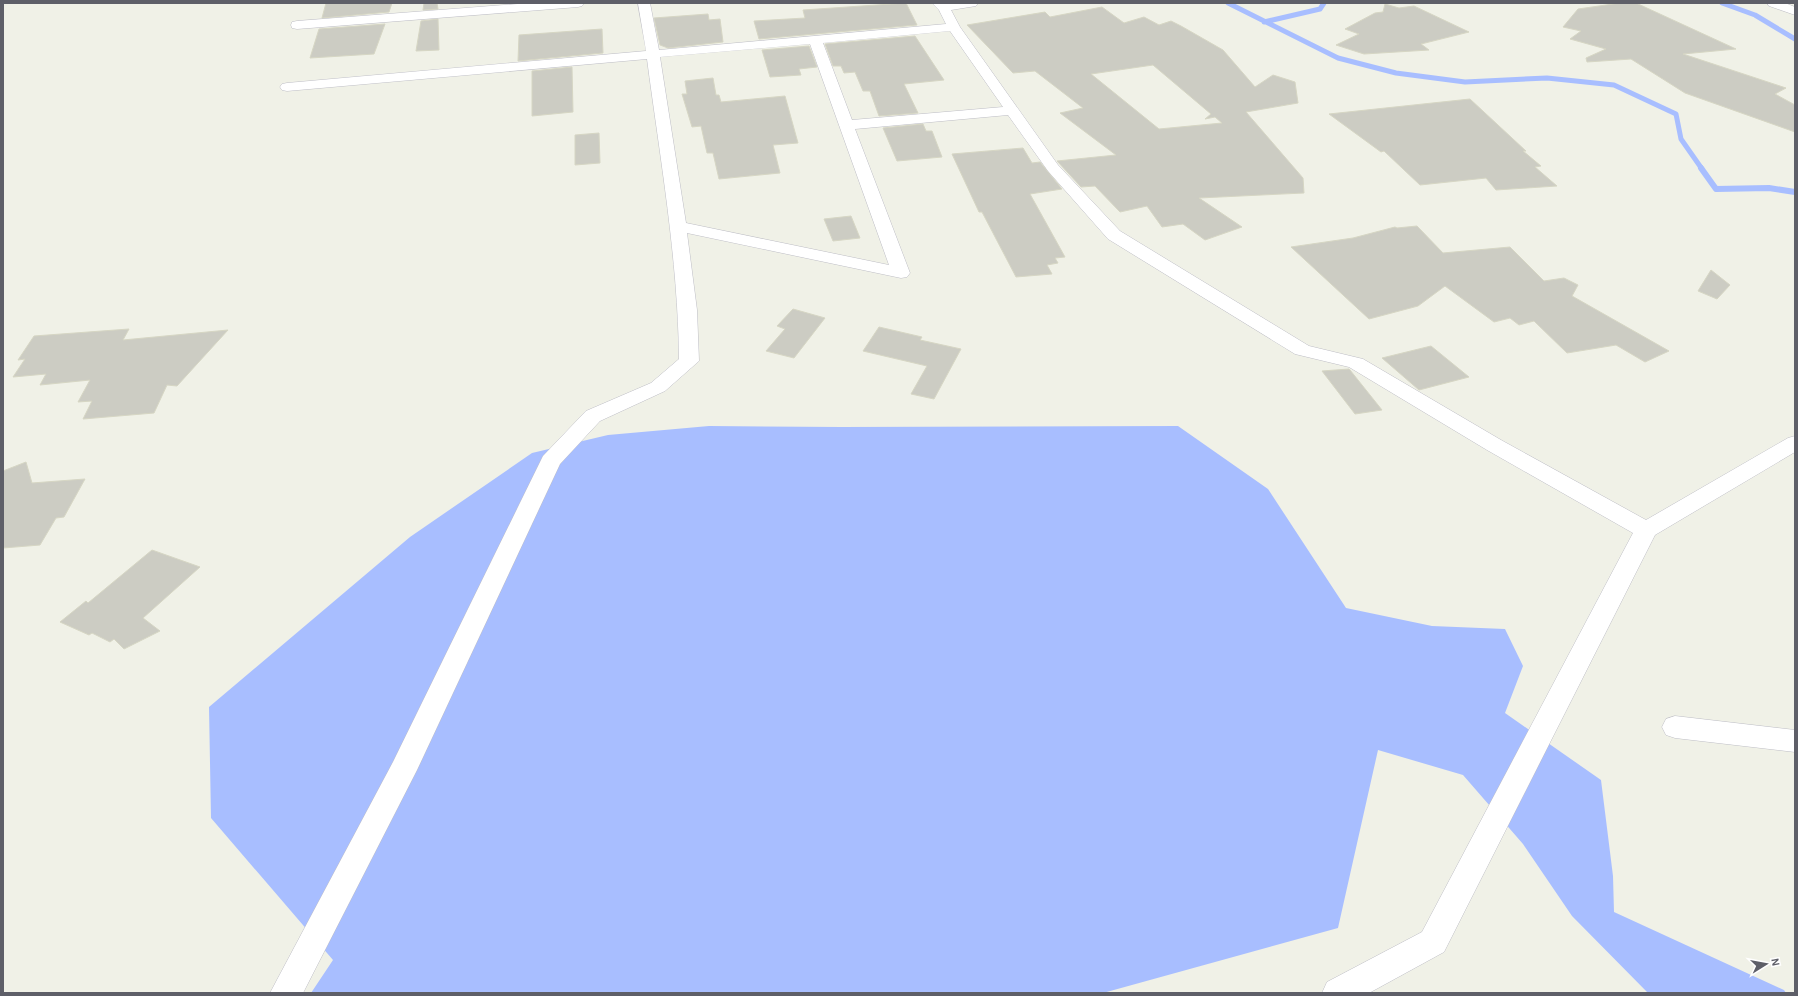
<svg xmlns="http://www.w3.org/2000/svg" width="1798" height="996" font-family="'Alegreya Sans',sans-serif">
<rect width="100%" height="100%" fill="#f0f1e7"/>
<path fill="#a8beff" d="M709,426L841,427L1178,426L1268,489L1346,608L1432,626L1505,629L1523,666L1505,713L1601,780L1613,876L1614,912L1784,990L1786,993H1648L1572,916L1523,844L1463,775L1378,750L1338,928L1103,993H311L333,960L211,818L209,707L410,537L532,453L608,435Z"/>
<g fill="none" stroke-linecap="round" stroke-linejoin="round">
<path stroke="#a8beff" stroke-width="5" d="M1228,3L1338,58L1396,73L1465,82L1547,78L1614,85L1676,114L1681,139L1702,169
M1722,3L1755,15L1795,39
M1264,22L1320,9L1324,3"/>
<path stroke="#a8beff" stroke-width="6" d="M1701,168L1716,189L1769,188L1795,192"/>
</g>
<path fill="#ccccc3" stroke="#d6d6c4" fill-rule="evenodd" d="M326,3H392L389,12L322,18Z
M424,3H437L438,9L423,10Z
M906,3L917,25L759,39L754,21L805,18L803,10Z
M1620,3H1636L1736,49L1683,54L1786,88L1775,94L1795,105V132L1685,93L1631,59L1587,62L1586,58L1606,49L1570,39L1581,31L1563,27L1578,9Z
M1385,4L1399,8L1414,6L1469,32L1421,44L1429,50L1364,54L1336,45L1359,34L1345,29L1375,13L1383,12Z
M1102,7L1124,23L1144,17L1159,25L1171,21L1181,26L1223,50L1255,87L1273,75L1295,82L1298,103L1246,112L1303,178L1304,193L1199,198L1242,227L1205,240L1183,224L1162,227L1147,206L1120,212L1095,186L1081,187L1057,161L1116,155L1060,113L1083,108L1035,71L1013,73L967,25L1045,12L1050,17ZM1153,65L1211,114L1205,119L1215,117L1222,123L1159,129L1091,74Z
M708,14L709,20L720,19L723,42L668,48L660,45L654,18Z
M438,19L439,50L416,51L421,21Z
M385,24L374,54L310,58L319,29Z
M602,29L603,53L518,61L519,35Z
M915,36L944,80L904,84L918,113L879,116L870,91H863L855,72L844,73L841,66H833L825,44Z
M809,46L817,67L799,69L801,75L770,77L762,50Z
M572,67L573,112L532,116V71Z
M713,78L716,95H719L721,102L785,96L798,143L773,145L780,173L719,179L713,153H707L701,126L692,127L682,94H687L685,81Z
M1470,99L1526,151H1523L1541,166L1535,167L1557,186L1496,190L1486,178L1420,185L1384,151L1381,152L1329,114Z
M923,124L926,131H932L942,157L897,161L883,128Z
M599,133L600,163L575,165V135Z
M1023,148L1032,163L1040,162L1062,189L1030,194L1065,257L1055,258L1058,263L1047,265L1052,274L1016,277L982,212H979L952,154Z
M851,216L860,238L833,241L824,219Z
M1417,226L1443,253L1510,247L1544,281L1564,278L1578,285L1572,296L1669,351L1645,362L1616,345L1567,353L1534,321L1519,325L1510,318L1494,322L1445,286L1418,306L1369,319L1291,247L1353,238L1395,227L1397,228Z
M1711,270L1730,285L1717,299L1698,291Z
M793,309L825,318L794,358L766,351L785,329L777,326Z
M879,327L922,337L920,340L961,349L934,399L911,394L927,366L863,351Z
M129,329L123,340L228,330L177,386L167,385L154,413L83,419L92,401L78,402L90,380L40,385L46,374L13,377L25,359L18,360L34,336Z
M1431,346L1469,377L1419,390L1382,358Z
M1349,369L1350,370L1382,410L1355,414L1322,371Z
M26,462L32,483L85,479L64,517L56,518L40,545L3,548V471Z
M152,550L200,567L143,618L160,631L124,649L114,639L110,642L92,633L89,635L60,622L86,601L88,603Z"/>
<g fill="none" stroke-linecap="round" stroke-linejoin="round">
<g stroke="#bebec6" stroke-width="1">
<path id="minor" d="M531,3H584L582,6L578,7L297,29L292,28L291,25L292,22L297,21Z
M638,3H650L659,50L946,24L939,10L932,3H978L976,6L951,10L960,27L1058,165L1120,231L1309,346L1363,359L1501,440L1646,520L1788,438L1795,436V452L1655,535L1444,952L1369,993H1322L1327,982L1422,932L1633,533L1487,450L1349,367L1295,354L1108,239L1048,171L1008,115L855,129L910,273L907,277L901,278L687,233L697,310L699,361L665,391L600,421L560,464L417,770L303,993H270L393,762L543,456L586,411L651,383L679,359C678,258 660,158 647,59L287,91L282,90L280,87L282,84L287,83L646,51ZM950,31L1003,107L852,120L823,43ZM810,44L889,265L686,223L660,57Z
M1767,3H1785L1795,7V15L1769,6Z
M1675,716L1795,730V752L1675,738L1666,735L1662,727L1666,719Z"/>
</g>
<use href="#minor" fill="#fff" fill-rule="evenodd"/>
</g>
<rect width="1798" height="996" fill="none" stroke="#5e5f68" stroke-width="8"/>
<g transform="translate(1766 964) rotate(79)" stroke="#ffffff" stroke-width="3" paint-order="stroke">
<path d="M0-3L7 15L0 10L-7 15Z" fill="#5e5f68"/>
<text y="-6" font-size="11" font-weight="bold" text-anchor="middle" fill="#5e5f68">N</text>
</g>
</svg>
